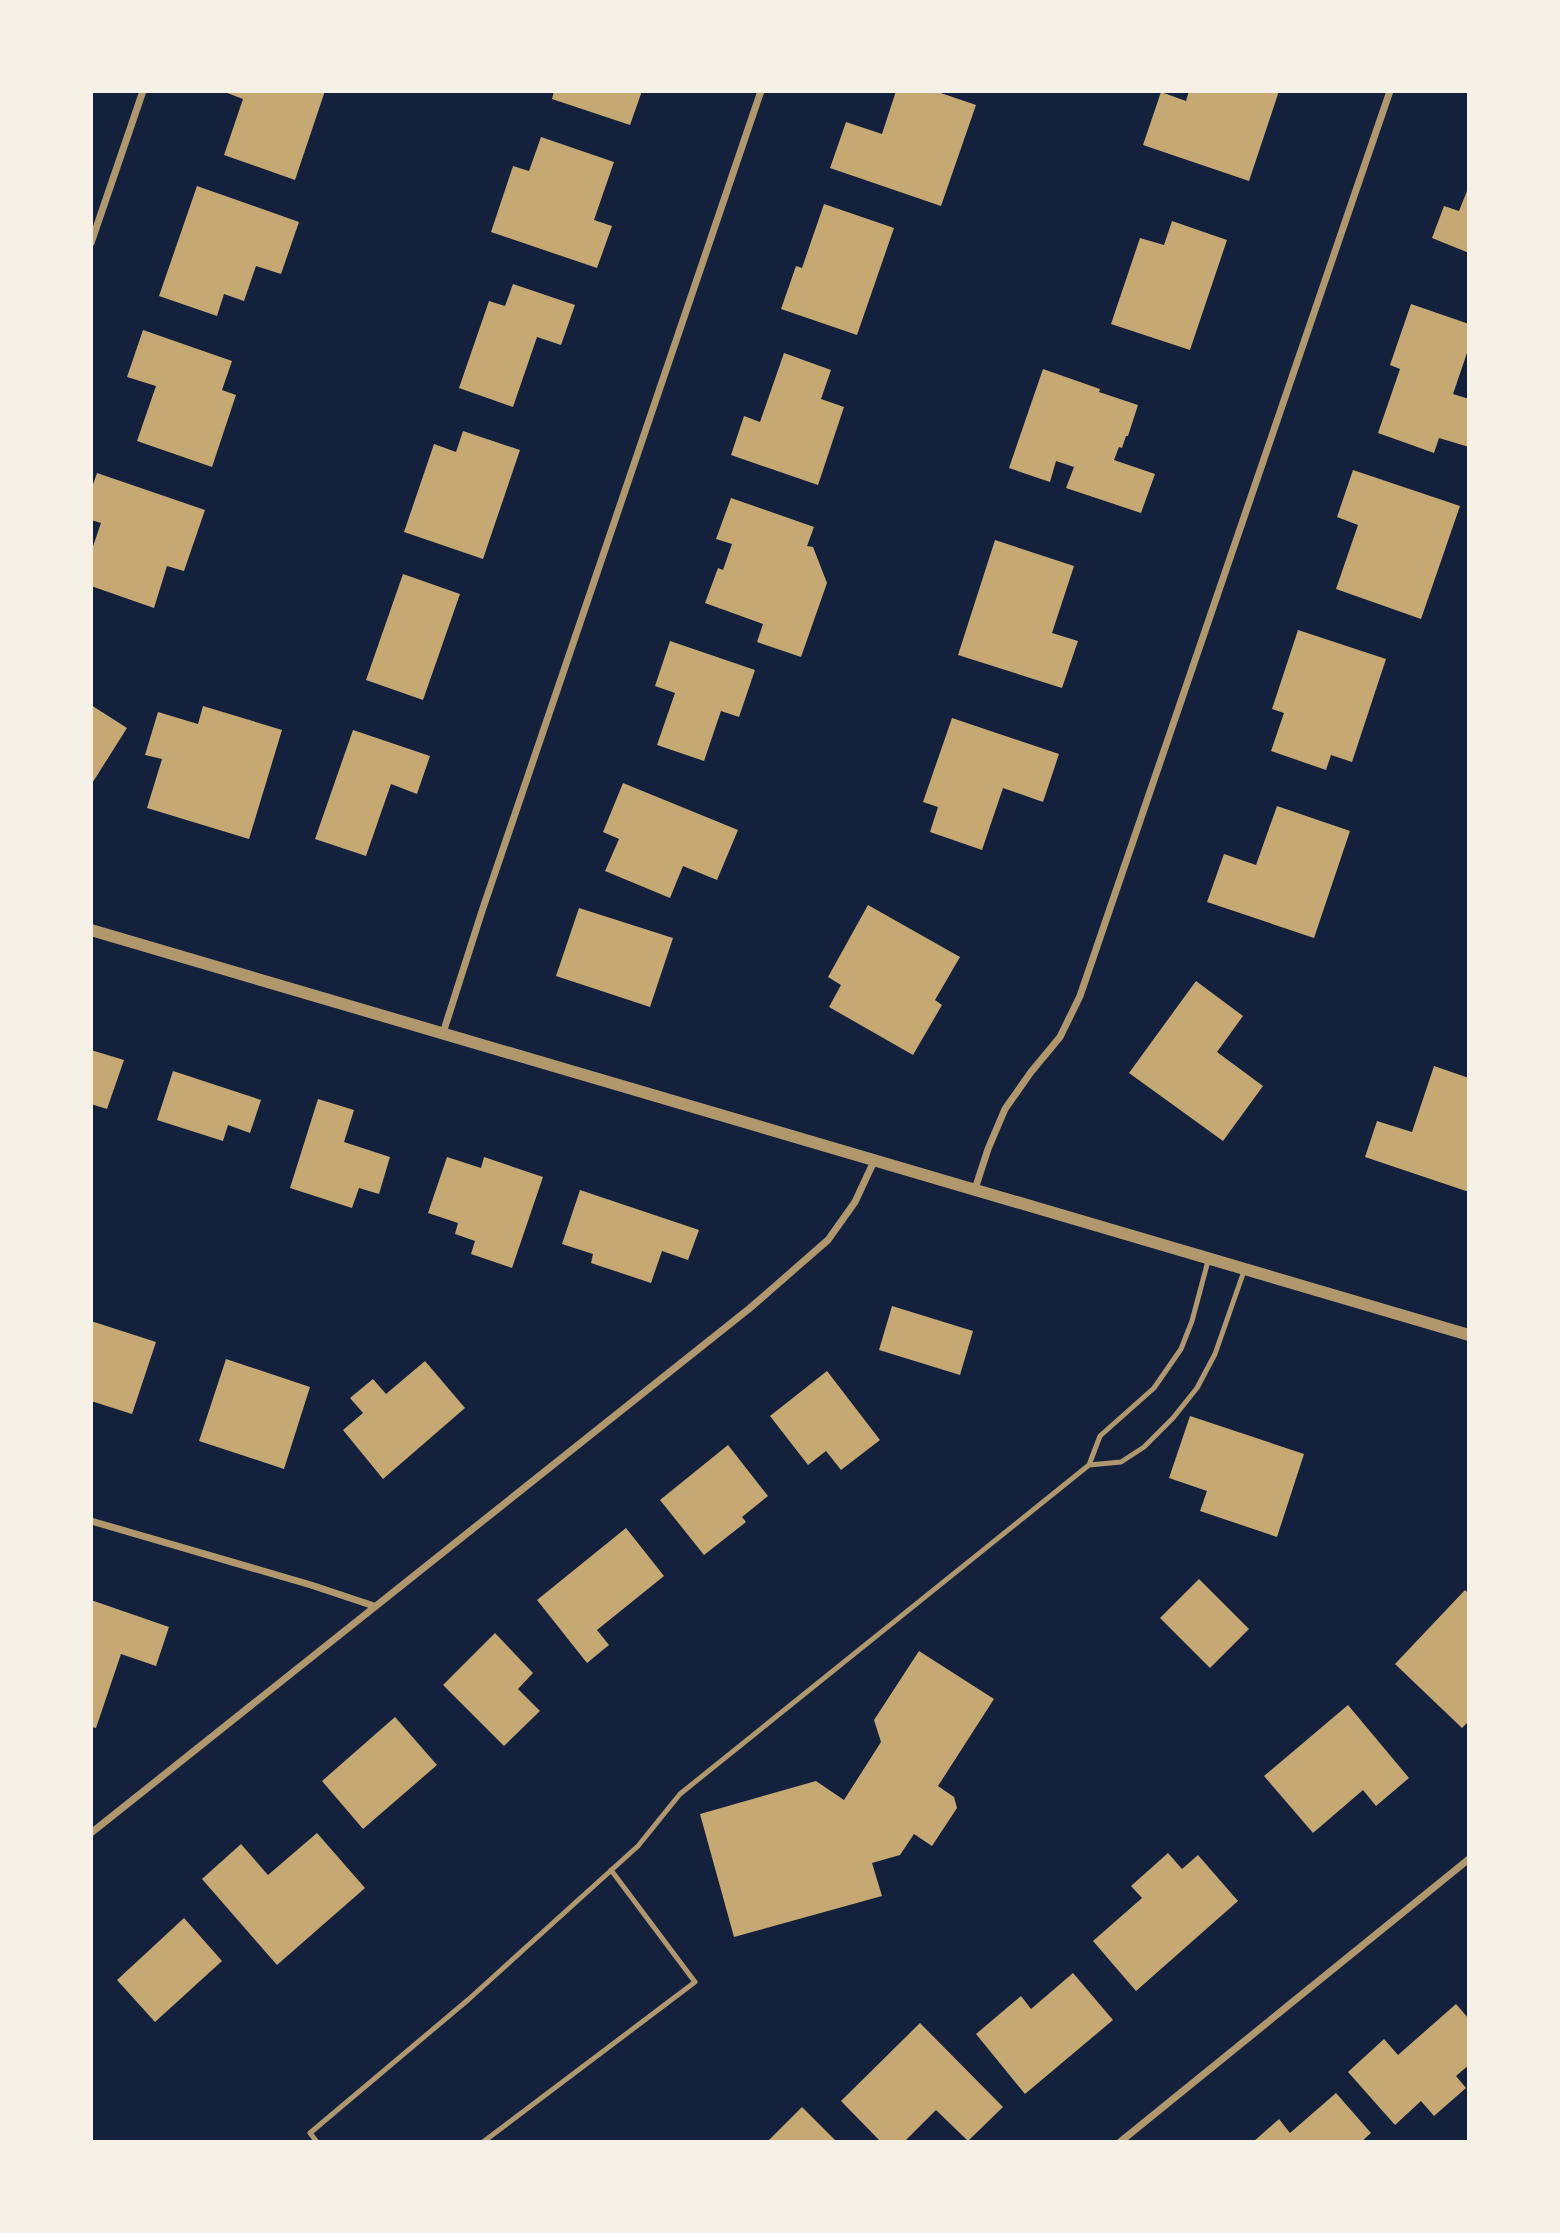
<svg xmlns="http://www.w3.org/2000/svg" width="1560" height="2233" font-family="Mulish,sans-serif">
<rect width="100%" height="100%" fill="#14213d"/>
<path fill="#c6a872" d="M222,91H325L295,180L224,155L243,99Z
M554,91H642L630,125L552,99Z
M896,91H935L976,105L941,206L830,168L846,122L882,134Z
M1189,91H1279L1249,181L1143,145L1161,92L1186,101Z
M541,137L614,162L594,220L612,226L597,268L491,232L513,166L529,171Z
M197,186L299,222L281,274L256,266L244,301L224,294L217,316L159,296Z
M1469,186V253L1432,238L1444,206L1459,211Z
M824,204L894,228L857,335L781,309L796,266L802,268Z
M1172,221L1227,240L1190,350L1111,324L1140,238L1164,245Z
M513,284L575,305L561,345L537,337L513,407L459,388L489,301L505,306Z
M1411,304L1469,324V347L1453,394L1469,399V447L1439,438L1434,453L1378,433L1400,369L1390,365Z
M143,330L232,361L222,390L236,395L212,467L137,441L156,386L127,377Z
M784,353L831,370L821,399L844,407L818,485L731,455L744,416L760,422Z
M1043,369L1100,389L1099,392L1138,405L1128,436H1126L1122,448L1119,447L1114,460L1155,474L1141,513L1066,488L1074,467L1056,461L1050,482L1009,468Z
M463,431L520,450L483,559L404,532L434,444L456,452Z
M1353,470L1460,506L1421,619L1336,589L1358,525L1337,517Z
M97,473L205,510L184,571L167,566L154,608L91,586V552L101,523L91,520V490Z
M731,498L814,527L807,546L813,547L827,583L801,657L757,642L763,624L705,603L718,568L723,570L732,544L716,539Z
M995,540L1074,566L1052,633L1078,641L1062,688L958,655Z
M403,574L460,594L423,700L366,680Z
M1298,630L1386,659L1352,762L1331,755L1326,770L1271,751L1284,713L1272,709Z
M670,641L755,670L739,717L721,711L704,761L657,745L675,693L655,686Z
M91,705L127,728L91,785Z
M203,706L282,730L249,839L147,808L162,759L145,755L158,712L198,724Z
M952,718L1059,754L1043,802L1003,788L982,850L930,832L938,807L923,802Z
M353,730L430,756L417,794L391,784L366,856L315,839Z
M623,783L738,830L717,880L683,866L670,898L605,871L619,839L603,832Z
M1277,806L1350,831L1314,938L1207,902L1224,854L1256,865Z
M868,905L960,957L935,1000L942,1005L913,1055L829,1007L841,985L828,977Z
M579,908L673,938L650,1007L556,976Z
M1196,981L1243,1016L1217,1052L1263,1086L1223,1141L1129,1073Z
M91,1050L124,1060L107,1109L91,1104Z
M1434,1066L1469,1078V1192L1365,1157L1377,1121L1412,1132Z
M173,1071L261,1100L250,1133L228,1125L223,1141L157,1120Z
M318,1099L354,1110L344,1142L390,1157L379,1194L359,1188L352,1208L290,1188Z
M447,1157L481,1168L484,1157L543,1177L512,1268L471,1254L475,1241L455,1234L458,1223L428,1213Z
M580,1190L699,1230L688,1260L662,1251L651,1283L591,1263L593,1254L562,1244Z
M892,1306L973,1331L960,1375L879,1350Z
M91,1321L156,1342L132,1414L91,1401Z
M226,1359L310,1387L284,1469L199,1441Z
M425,1361L465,1408L383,1479L343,1430L363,1413L350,1398L373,1379L386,1394Z
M827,1371L880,1440L841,1470L826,1451L808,1465L770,1416Z
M1190,1416L1304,1454L1277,1537L1200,1511L1207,1491L1169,1478Z
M728,1445L768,1496L742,1517L746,1522L704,1555L660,1500Z
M626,1528L664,1576L597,1630L609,1645L587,1663L537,1600Z
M1199,1579L1249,1629L1210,1668L1160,1618Z
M1465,1590L1469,1594V1721L1462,1728L1395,1664Z
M91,1600L169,1627L156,1666L121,1654L96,1728L91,1727Z
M495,1633L533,1673L518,1689L540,1711L504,1746L443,1685Z
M919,1651L994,1699L938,1786L954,1797L957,1808L932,1846L914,1834L900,1855L872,1863L882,1896L734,1937L700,1814L816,1781L844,1800L881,1742L874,1720Z
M1348,1705L1409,1778L1376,1806L1363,1790L1313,1833L1264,1776Z
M395,1717L437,1765L363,1829L322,1781Z
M317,1833L365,1888L277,1965L202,1879L241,1844L268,1875Z
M1168,1853L1182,1869L1198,1855L1238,1901L1136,1991L1093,1941L1142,1898L1131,1886Z
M184,1918L222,1961L155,2022L117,1980Z
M1073,1973L1113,2020L1025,2094L976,2034L1021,1996L1031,2009Z
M1456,2004L1469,2019V2065L1456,2076L1466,2088L1434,2116L1421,2101L1395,2125L1348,2072L1384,2039L1398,2055Z
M920,2023L1003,2107L968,2141L936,2110L904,2142H881L841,2101Z
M1336,2093L1371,2133L1361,2142H1253L1279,2119L1290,2133Z
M802,2107L837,2142H767Z"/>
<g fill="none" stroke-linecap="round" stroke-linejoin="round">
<path stroke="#b1986c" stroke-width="5" d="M1208,1261L1192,1321L1181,1349L1154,1388L1100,1436L1089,1465L1121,1462L1144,1447L1173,1418L1197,1388L1215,1354L1244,1271
M317,2142L310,2133L469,1999L638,1846L680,1794L1089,1465
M483,2142L695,1982L611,1870"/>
<path stroke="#b1986c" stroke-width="7" d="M91,243L143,91
M443,1033L482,911L761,91
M975,1189L988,1149L1005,1109L1031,1072L1060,1037L1080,996L1390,91
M91,1521L311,1585L374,1606
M91,1833L750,1308L828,1240L855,1202L875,1159
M1120,2142L1469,1859"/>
<path stroke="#b1986c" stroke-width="12" d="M91,930L1469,1335"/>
</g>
<rect width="1560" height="2233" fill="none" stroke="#f6f1e7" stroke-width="186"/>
</svg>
